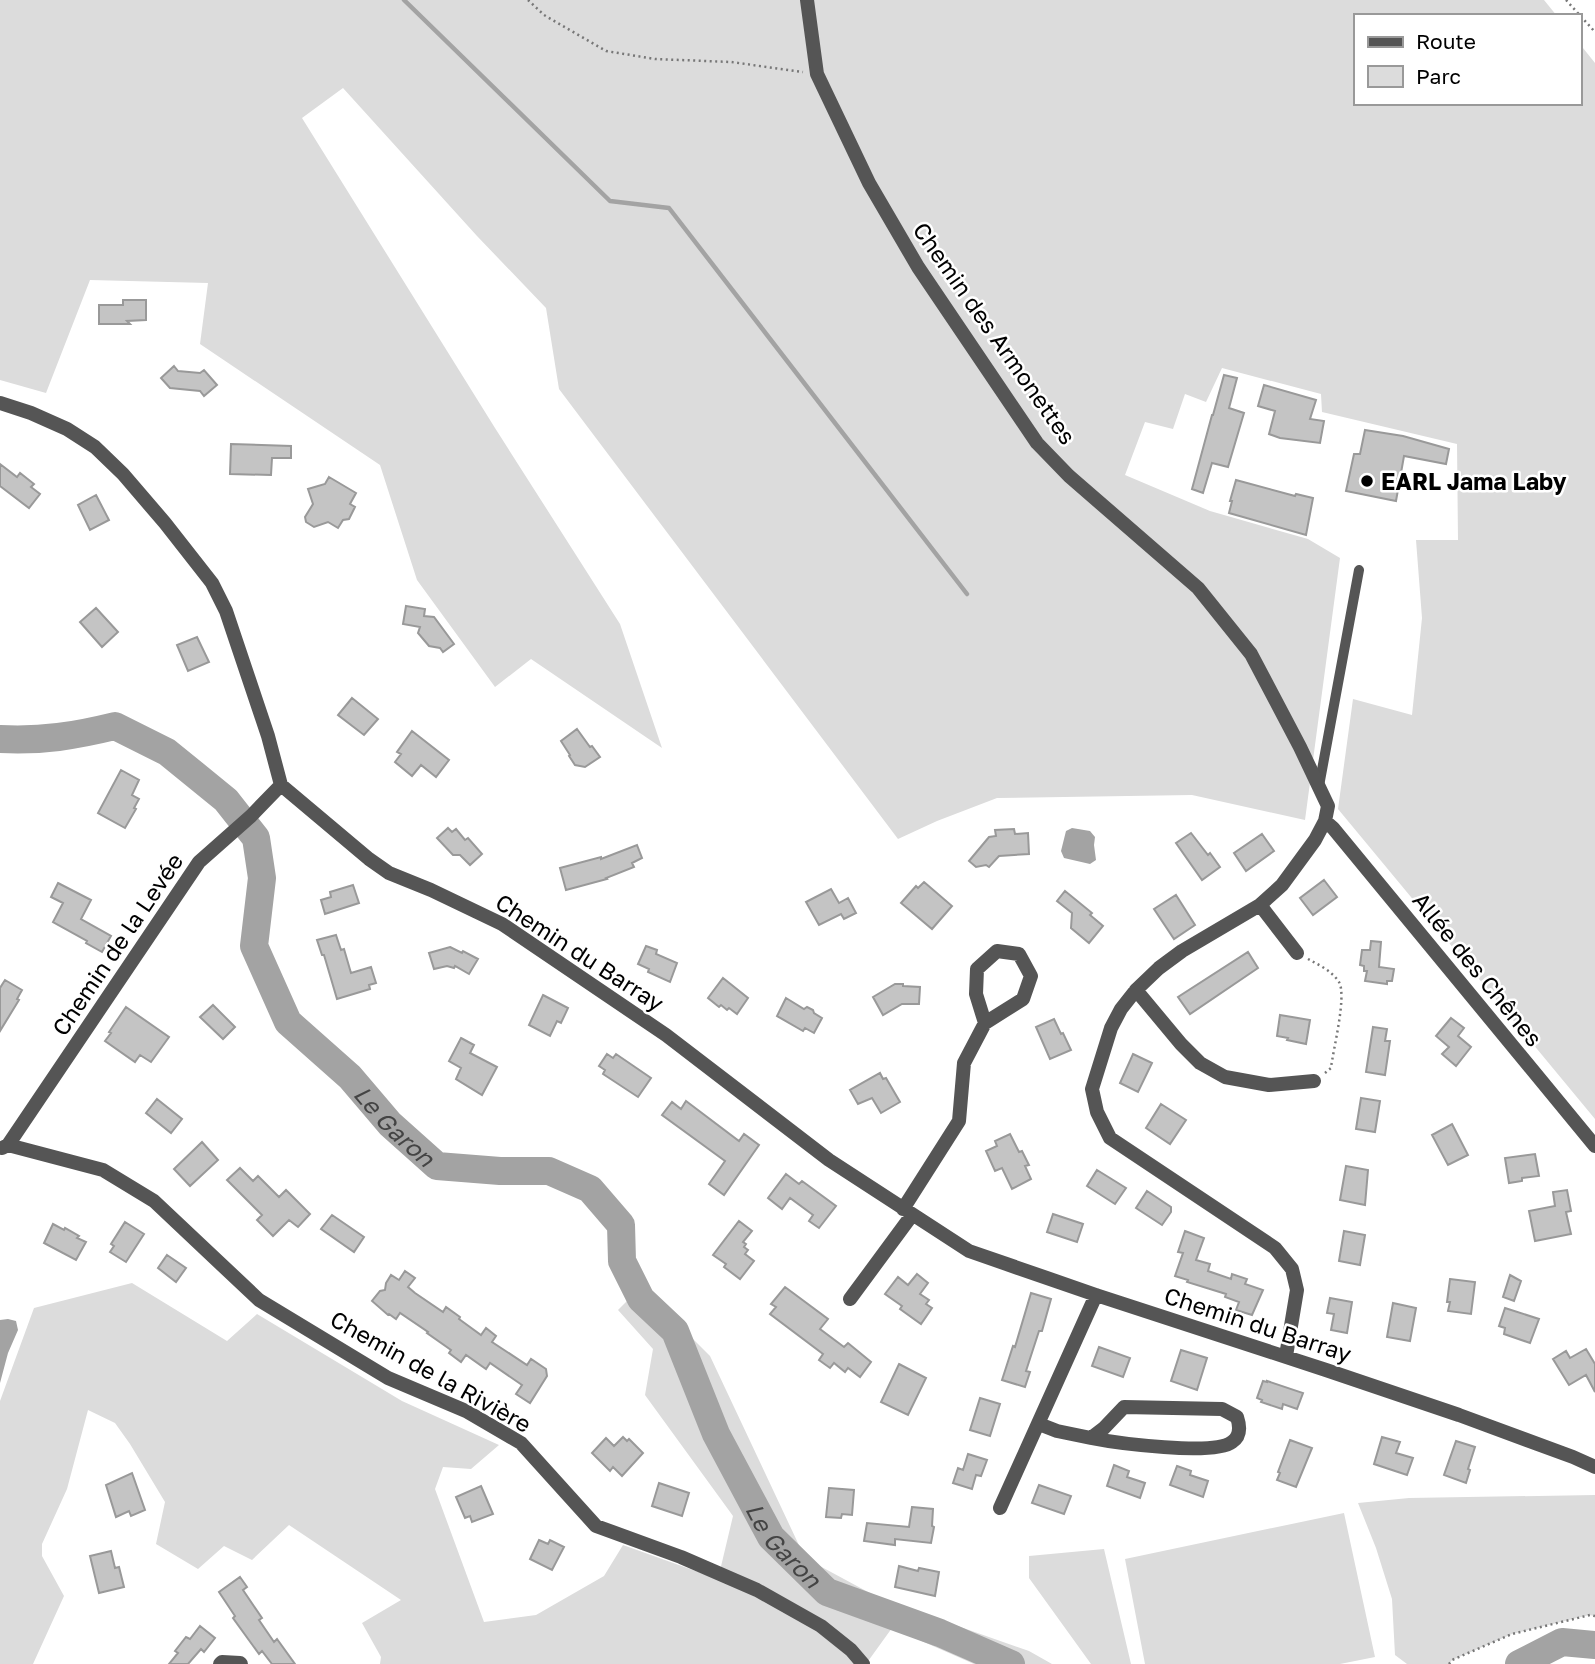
<svg xmlns="http://www.w3.org/2000/svg" width="1595" height="1664" font-family="'Golos Text',sans-serif">
<rect width="100%" height="100%" fill="#fff"/>
<path fill="#dcdcdc" d="M0,0H1544L1557,16H1355V103H1579V43L1595,63V1119L1338,809L1353,699L1412,715L1422,618L1416,540H1458L1457,444L1322,412L1321,394L1222,368L1206,402L1185,394L1173,429L1145,422L1125,475L1210,511L1308,539L1340,558L1305,820L1192,795L997,798L937,821L898,839L559,389L546,308L477,236L343,88L302,118L495,428L620,624L662,748L531,659L495,687L417,580L380,465L200,344L208,283L90,280L46,393L0,380Z
M132,1283L227,1341L257,1314L402,1401L499,1445L471,1469L443,1467L435,1489L484,1622L536,1615L604,1576L623,1545L718,1579L733,1516L645,1395L653,1349L618,1310L641,1287L710,1356L805,1558L881,1599L1029,1651L1052,1664H974L892,1628L866,1664H380L381,1657L362,1623L401,1600L289,1525L252,1560L224,1546L198,1569L156,1544L165,1502L130,1444L115,1423L88,1410L67,1489L42,1544V1556L64,1596L33,1664H0V1401L34,1308Z
M1595,1495V1616L1589,1615L1512,1634L1452,1660L1449,1664H1407L1395,1655L1392,1599L1376,1548L1358,1503L1409,1498Z
M1344,1513L1375,1657L1340,1664H1145L1125,1559Z
M1104,1549L1131,1664H1091L1029,1578V1556Z"/>
<path fill="#a3a3a3" d="M1072,828L1090,831L1095,837L1094,845L1096,860L1090,864L1064,858L1061,851L1066,831Z
M8,1319L16,1321L18,1330L8,1353L0,1383V1320Z"/>
<g fill="none" stroke-linecap="round" stroke-linejoin="round">
<path stroke="#a3a3a3" stroke-width="4.5" d="M404,0L610,201L669,208L967,594"/>
<g stroke="#a3a3a3" stroke-width="28">
<path id="s1" d="M0,739C43,741 74,736 115,726L167,752L226,800L256,838L262,878L254,946L288,1022L350,1077L390,1124L437,1166L500,1171H549L590,1189L621,1225L622,1261L641,1299L675,1331L716,1434L771,1537L827,1592L940,1633L1011,1664"/>
<path d="M1519,1664L1562,1642L1595,1645"/>
</g>
</g>
<path fill="#c4c4c4" stroke="#999" stroke-width="2" d="M123,300H146V320L127,321L130,324H99V305H123Z
M174,366L178,371L200,373L204,370L217,385L204,396L200,391L170,388L161,378Z
M1224,375L1237,378L1229,408L1244,413L1228,467L1212,463L1203,493L1192,489L1212,415H1213Z
M1264,385L1316,400L1310,419L1324,421L1320,443L1280,438L1269,434L1275,411L1258,406Z
M1365,430L1403,436L1449,449L1446,464L1404,456L1396,501L1346,491L1354,454H1360Z
M231,444L291,446V458H272L271,475L230,474Z
M0,464L17,477L20,473L34,484L31,487L40,494L29,508L0,486Z
M329,477L356,493L350,504L355,507L349,519L343,520L338,528L328,522L314,527L306,522L305,517L313,504L308,489L325,484Z
M1236,480L1295,496L1296,494L1313,498L1306,535L1229,513L1232,501H1230Z
M96,495L109,520L90,530L78,505Z
M406,606L425,609L424,616L434,617L454,644L443,652L440,648L429,646L418,633L420,627L403,624Z
M96,608L118,632L102,647L80,622Z
M197,637L209,662L188,671L177,645Z
M352,698L378,719L364,735L338,715Z
M577,729L590,747L592,746L600,757L585,767L575,765L569,756L570,755L561,741Z
M412,731L449,760L436,777L421,765L412,776L395,762L401,754L397,752Z
M121,770L139,780L132,795L139,799L134,808L136,809L125,828L98,813Z
M448,828L452,832L456,829L465,840L468,838L482,854L470,865L460,855H453L437,838Z
M1014,829L1015,834L1028,833L1029,854L999,856L989,867L986,865L976,867L969,861L989,837L996,836L995,830Z
M1191,833L1208,855L1210,853L1220,867L1202,880L1176,843Z
M1262,834L1274,851L1246,871L1234,853Z
M637,845L642,858L632,863L634,867L606,878L607,879L566,890L560,868L601,857V859Z
M1324,880L1337,897L1313,915L1300,898Z
M924,882L952,906L932,929L901,903L916,886L918,888Z
M58,883L91,900L81,919L111,936L102,952L86,943L87,941L53,922L63,903L51,897Z
M353,885L359,903L325,914L321,900L331,897L330,892Z
M831,889L839,903L848,898L856,913L844,919L841,914L819,925L806,902Z
M1065,891L1092,913L1090,915L1103,926L1089,943L1071,928L1072,913L1057,901Z
M1176,895L1195,925L1174,939L1154,909Z
M336,935L341,950L344,949L351,973L371,967L376,983L369,985L370,989L337,999L324,955H322L317,940Z
M1371,941L1381,942L1379,967L1394,969L1392,981H1387V984L1365,981L1367,971H1364V966L1360,965L1362,950H1370Z
M646,946L657,950L656,954L677,963L670,982L648,972L649,969L638,964Z
M450,947L462,953L463,951L478,959L469,974L455,966L454,968L447,966L434,969L429,953Z
M1248,952L1258,968L1190,1014L1178,997Z
M723,978L748,998L737,1014L729,1008L727,1010L721,1005L719,1007L708,998Z
M5,980L22,990L17,999L19,1000L0,1031V988Z
M903,984V986L920,987L919,1004H902L883,1015L873,997L895,984Z
M543,995L568,1008L561,1023L557,1021L550,1036L529,1025Z
M786,998L804,1009L807,1007L813,1010L814,1013L822,1018L814,1033L805,1028L803,1031L777,1016Z
M213,1005L235,1027L223,1039L200,1017Z
M126,1007L169,1037L151,1062L140,1055L135,1062L105,1041L111,1033L109,1032Z
M1280,1015L1310,1020L1306,1044L1287,1040L1288,1038L1277,1036Z
M1451,1018L1464,1028L1458,1036L1471,1047L1456,1066L1442,1054L1449,1047L1436,1036Z
M1054,1019L1061,1034L1063,1033L1071,1050L1050,1059L1036,1027Z
M1373,1027L1387,1029L1385,1041H1390L1385,1075L1366,1072Z
M461,1038L474,1045L470,1053L497,1067L482,1095L456,1079L461,1068L449,1061Z
M607,1054L613,1058L616,1054L651,1078L638,1097L603,1074L605,1070L599,1066Z
M1133,1054L1152,1063L1138,1092L1120,1083Z
M880,1073L883,1079L886,1078L900,1102L881,1113L872,1098L858,1104L850,1090Z
M1361,1098L1380,1101L1375,1132L1356,1129Z
M157,1099L182,1119L171,1133L146,1113Z
M686,1101L739,1141L744,1134L759,1145L724,1195L709,1184L725,1161L662,1115L672,1102L681,1109Z
M1161,1104L1186,1120L1170,1144L1146,1128Z
M1452,1124L1468,1155L1448,1165L1432,1135Z
M1010,1134L1019,1152L1022,1151L1029,1165L1025,1166L1031,1179L1012,1189L1002,1168L995,1171L986,1151L997,1146L995,1141Z
M202,1142L218,1160L190,1186L174,1169Z
M1535,1154L1539,1176L1522,1178V1181L1509,1183L1505,1158Z
M1346,1166L1368,1170L1365,1205L1340,1200Z
M240,1168L253,1181L258,1176L279,1197L286,1190L310,1214L298,1227L289,1220L273,1236L257,1220L262,1215L227,1180Z
M1097,1170L1126,1188L1115,1204L1087,1186Z
M786,1174L799,1184L802,1181L836,1206L819,1228L809,1221L813,1215L790,1198L782,1209L768,1198Z
M1567,1190L1571,1211L1566,1212L1571,1234L1535,1241L1529,1211L1555,1206L1553,1192Z
M1147,1191L1171,1207V1212L1162,1225L1136,1208Z
M1053,1214L1083,1224L1077,1242L1047,1232Z
M332,1215L364,1237L354,1252L321,1229Z
M739,1221L752,1231L743,1242L746,1244L744,1247L748,1250L745,1254L754,1261L740,1279L724,1267L726,1264L713,1255Z
M125,1222L144,1234L126,1262L110,1252L114,1246L111,1244Z
M53,1224L64,1230L65,1228L79,1236L77,1238L86,1242L76,1260L44,1243Z
M1185,1231L1204,1238L1196,1260L1210,1264L1208,1271L1231,1279L1232,1274L1247,1279L1245,1284L1263,1290L1252,1315L1236,1310L1239,1302L1225,1297L1226,1294L1187,1282L1188,1280L1175,1276L1183,1253L1178,1252Z
M1344,1231L1365,1235L1360,1265L1339,1261Z
M167,1255L186,1268L176,1282L158,1268Z
M405,1271L415,1278L408,1287L415,1293L443,1312L446,1307L460,1317L459,1319L481,1335L486,1328L496,1336L492,1342L527,1365L531,1359L546,1369L547,1376L530,1403L516,1394L522,1385L490,1363L486,1369L466,1355L461,1362L449,1353L451,1350L427,1333L428,1332L400,1313L396,1319L389,1314L388,1315L372,1301L380,1291L385,1290L386,1283L391,1275L399,1280Z
M917,1274L928,1283L920,1294L929,1300L926,1304L932,1308L921,1324L900,1309L902,1306L885,1294L898,1277L908,1285Z
M1510,1275L1521,1281L1514,1301L1503,1297Z
M1450,1279L1475,1282L1471,1314L1448,1311L1450,1302H1447Z
M785,1287L828,1319L820,1329L844,1347L848,1343L871,1362L860,1377L848,1368L845,1372L834,1363L830,1368L819,1360L823,1354L770,1314L776,1307L771,1304Z
M1031,1293L1051,1299L1042,1331H1039L1026,1371L1030,1372L1025,1387L1002,1380L1013,1346L1015,1347Z
M1330,1298L1352,1302L1347,1333L1331,1330L1334,1314L1327,1313Z
M1393,1303L1416,1308L1410,1341L1387,1337Z
M1505,1308L1539,1319L1530,1343L1504,1334L1505,1328L1499,1326Z
M1099,1347L1130,1358L1123,1377L1092,1366Z
M1586,1349L1595,1364V1392L1586,1375L1569,1385L1553,1359L1566,1351L1570,1358Z
M1181,1350L1207,1358L1197,1390L1171,1381Z
M899,1364L926,1378L908,1415L881,1402Z
M1263,1381L1267,1382V1381L1303,1393L1297,1409L1283,1404L1282,1409L1261,1402L1262,1400L1257,1398Z
M980,1398L1000,1404L990,1436L970,1430Z
M623,1437L627,1441L629,1439L643,1453L622,1476L613,1467L610,1471L592,1453L606,1438L614,1446Z
M1382,1437L1400,1442L1396,1453L1413,1458L1407,1475L1374,1464Z
M1290,1440L1312,1448L1296,1487L1277,1480L1280,1473L1278,1472Z
M1456,1441L1475,1447L1468,1469L1470,1470L1466,1483L1444,1475Z
M968,1454L987,1460L981,1476L976,1475L972,1489L953,1483L958,1468L963,1470Z
M1114,1465L1129,1471L1127,1477L1145,1483L1140,1498L1107,1486Z
M1177,1466L1191,1471L1190,1475L1208,1481L1203,1497L1170,1485Z
M132,1473L145,1510L131,1516L129,1511L116,1517L106,1485Z
M659,1483L689,1493L682,1516L652,1506Z
M1039,1485L1071,1496L1064,1514L1032,1503Z
M481,1486L493,1514L472,1522L470,1516L465,1518L456,1497Z
M829,1488L854,1490L852,1515L842,1514L841,1518L826,1517Z
M912,1507L933,1509L932,1526L934,1527L931,1543L895,1539V1545L864,1541L867,1523L909,1527Z
M539,1540L548,1544L550,1540L564,1547L552,1570L530,1559Z
M111,1551L115,1568L119,1567L124,1587L99,1593L90,1556Z
M899,1566L918,1571L919,1568L939,1572L935,1596L895,1587Z
M240,1577L247,1587L243,1590L262,1618L259,1620L274,1642L277,1639L295,1664H272L262,1651L259,1654L233,1618L235,1616L219,1592Z
M200,1626L215,1638L204,1652L201,1649L188,1664H169L178,1653L175,1651L186,1637L190,1639Z"/>
<g fill="none" stroke-linecap="round" stroke-linejoin="round">
<path stroke="#777" stroke-width="2.5" stroke-dasharray="2 3.5" stroke-linecap="butt" d="M528,0L544,15L606,51L655,59L731,62L803,72
M1566,0L1595,32
M1308,959C1319,965 1332,971 1339,982C1347,996 1333,1050 1331,1068L1325,1073
M1449,1664L1452,1660L1512,1634L1590,1615L1595,1616"/>
<path stroke="#555" stroke-width="10" d="M1319,786L1359,570"/>
<path stroke="#555" stroke-width="14" d="M807,0L817,74L869,183L918,267L1037,443L1069,476L1198,588L1251,654L1300,747L1328,806L1325,821L1315,840L1282,885L1260,905L1182,951L1159,968L1136,990L1121,1009L1111,1028L1092,1089L1097,1112L1110,1138L1275,1248L1292,1269L1297,1290L1286,1356
M0,403L31,413L67,429L95,447L123,474L165,523L212,583L226,611L268,736L281,785L369,859L389,873L431,890L502,924L666,1035L829,1160L969,1251L1096,1295L1326,1370L1459,1415L1573,1457L1595,1467
M1325,821L1333,828L1595,1146
M1260,905L1297,953
M1136,990L1181,1044L1200,1063L1225,1077L1269,1085L1314,1081
M8,1145L103,1170L154,1201L259,1300L388,1378L466,1411L521,1443L596,1526L681,1557L757,1590L821,1626L851,1650L863,1664
M2,1148L8,1145L199,862L251,816L281,785
M903,1209L959,1121L964,1063L985,1023L1023,999L1031,976L1019,954L997,951L977,969L976,994L985,1023
M850,1299L912,1215
M1039,1424L1057,1431L1091,1438L1104,1428L1124,1407L1222,1409L1237,1417C1240,1426 1241,1436 1232,1442C1214,1456 1116,1443 1091,1438
M1000,1508L1096,1295
M220,1664L222,1662L240,1663L241,1664"/>
</g>
<circle fill="#000" stroke="#fff" stroke-width="2.5" cx="1367" cy="481" r="7"/>
<g text-anchor="middle" dominant-baseline="central" stroke-width="5" stroke-linejoin="round" paint-order="stroke">
<g font-size="23" fill="#000" stroke="#fff">
<text transform="translate(995 333) rotate(55)">Chemin des Armonettes</text>
<text transform="translate(117 944) rotate(-56)">Chemin de la Levée</text>
<text transform="translate(580 952) rotate(33)">Chemin du Barray</text>
<text transform="translate(1478 969) rotate(51)">Allée des Chênes</text>
<text transform="translate(1258 1324) rotate(18)">Chemin du Barray</text>
<text transform="translate(431 1371) rotate(29)">Chemin de la Rivière</text>
</g>
<g font-size="23" font-weight="bold" fill="#000" stroke="#fff" text-anchor="start">
<text x="1381" y="481">EARL Jama Laby</text>
</g>
<g font-size="24" font-style="italic" fill="#444" stroke="#fff">
<text stroke="none"><textPath href="#s1" startOffset="640">Le Garon</textPath></text>
<text stroke="none"><textPath href="#s1" startOffset="1270">Le Garon</textPath></text>
</g>
</g>
<rect x="1354" y="14" width="228" height="91" fill="#ffffff" stroke="#999999" stroke-width="2"/>
<rect x="1368" y="37" width="35" height="10" fill="#555555" stroke="#999999" stroke-width="2"/>
<text x="1416" y="49" font-size="21" fill="#000000">Route</text>
<rect x="1368" y="66" width="35" height="21" fill="#dcdcdc" stroke="#999999" stroke-width="2"/>
<text x="1416" y="84" font-size="21" fill="#000000">Parc</text>
</svg>
